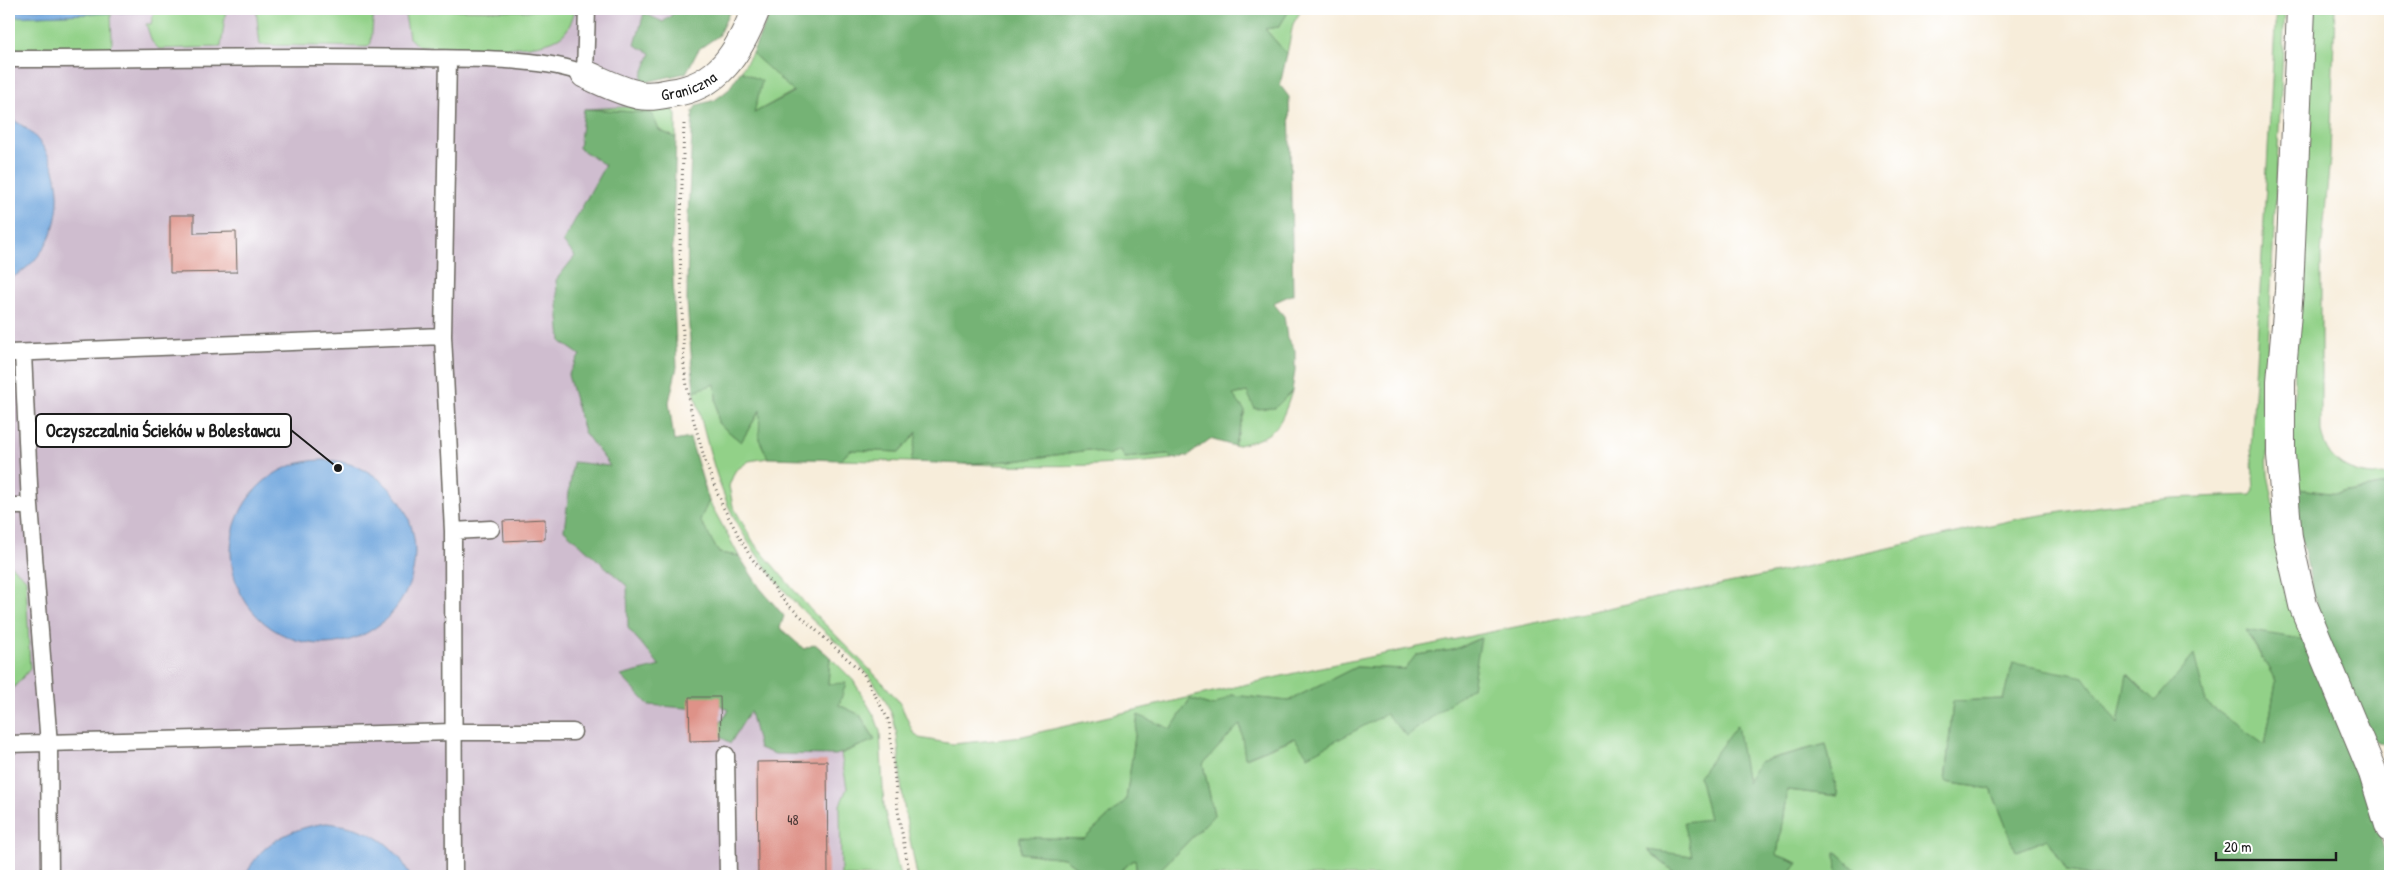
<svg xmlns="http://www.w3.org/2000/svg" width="2399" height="885" font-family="'Patrick Hand',sans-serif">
<rect width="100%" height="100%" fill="#fff"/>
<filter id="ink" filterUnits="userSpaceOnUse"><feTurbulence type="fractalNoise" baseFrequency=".02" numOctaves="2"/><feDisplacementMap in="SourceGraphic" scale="10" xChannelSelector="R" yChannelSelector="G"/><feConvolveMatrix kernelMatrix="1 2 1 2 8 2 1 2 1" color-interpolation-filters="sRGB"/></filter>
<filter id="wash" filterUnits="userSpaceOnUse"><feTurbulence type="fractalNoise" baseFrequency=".0096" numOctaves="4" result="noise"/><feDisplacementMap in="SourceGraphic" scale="20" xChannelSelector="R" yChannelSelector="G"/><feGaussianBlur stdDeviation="1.12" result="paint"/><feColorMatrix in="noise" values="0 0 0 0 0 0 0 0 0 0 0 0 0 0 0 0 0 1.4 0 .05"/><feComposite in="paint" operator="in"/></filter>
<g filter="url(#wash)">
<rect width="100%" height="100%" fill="#f7edda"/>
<path fill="#cfbdcf" d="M9,9H704L642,75L635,415L841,754L847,788L840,805L841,876H9Z"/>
<path fill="#92d188" stroke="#577652" d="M226,9L221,47L159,49L152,42L146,24H151L154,12Z
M256,9H374L371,43L368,47L260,45Z
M404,9L531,11L541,9H575C572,20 569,32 558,38C533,53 451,47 419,47L409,38Z
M1290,9H1302L1293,24L1287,54L1265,29L1279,27Z
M2276,9H2285L2267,368L2266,431L2268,474L2282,546L2307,640L2246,631L2276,681L2265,746L2206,703L2155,701L2128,674L2118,725L2013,663L2003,699L1953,701L1945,782L1991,789L2016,851L2048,839L2067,871L2098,876H1862L1836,851L1837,876H1788L1798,863L1777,855L1787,790L1838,796L1826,744L1759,762L1747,784L1736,726L1709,819L1692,856L1648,851L1679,876H1154L1214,815L1203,764L1240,723L1246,758L1295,738L1308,755L1386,713L1472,687L1480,638L1453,650L1416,655L1405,669L1356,667L1288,701L1232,695L1213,706L1190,699L1171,730L1138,716L1126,800L1084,839L1020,838L1021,853L1064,858L1089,876H917C912,848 905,819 902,791C898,762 901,732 888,706C864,657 824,636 790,597C770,574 750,547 735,520C715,481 705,433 694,391L715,383L718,423L741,442L761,409L759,439L768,458L749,461L735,471L729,486L733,506L754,543L809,608L885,685L900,703L913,732L919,738L953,744L1014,738L1321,667L1787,571L2022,518L2102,506L2173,498L2251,495L2254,490L2251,448Z
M2314,9H2335L2330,157L2321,256V432C2329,468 2356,477 2390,475V484L2338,494L2290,488L2289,432L2295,385L2294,353Z
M111,13L112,42L111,47L107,49L9,50V17Z
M752,53L794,91L754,113L741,71Z
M666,105L673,108L676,115V138L659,130L651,113L584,109Z
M1292,391C1280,429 1275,437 1234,446L1245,411L1232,395L1247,392L1275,408Z
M918,431L911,462L841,460L850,450L900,452Z
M1089,450L1107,455L1120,450L1125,458L1169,454L1172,459C1103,468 1033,466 964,464L1022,460Z
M709,501L739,556L719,553L699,520Z
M9,564L26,579L30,669L9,693Z
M830,657L853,680L875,717L880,731L884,808L900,876H841L840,805L847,788L841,754L875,739L860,715L839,705L828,685Z
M1135,859L1137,876H1114Z"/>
<path fill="#75b374" stroke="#486848" d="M679,9H731L718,36L699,49L686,73L642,83V75L651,53L635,45L644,13L663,22Z
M772,9H1290L1279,27L1265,29L1287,54L1280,85L1289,97L1293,294L1273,303L1284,316L1287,338L1295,350V370L1292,391L1275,408L1255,409L1247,392L1233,395L1245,411L1234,446L1210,439L1188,456L1172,459L1168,454L1125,458L1120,450L1107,455L1089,450L1022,460L964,464L911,462L917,432L900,452L850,450L841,460L768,458L759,439L760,410L741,442L718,423L715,384L694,391L687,302L688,217L693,111L697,105L715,100L728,90L741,71L762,81L754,113L794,92L752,53Z
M584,109L652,113L659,130L676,138L672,257L677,367L669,402L674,441L690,438L709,501L700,520L719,553L739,556L760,588L784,616L780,628L804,649L815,644L830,657L828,684L846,683L839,705L860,715L875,740L836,755L775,754L759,748L750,711L730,744L715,731L729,710L713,701L699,709L649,705L621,676L660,666L628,628L627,586L564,530L573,462L610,466L584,432L568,375L580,355L561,342L556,280L575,256L563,242L605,165L579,148Z
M2390,484V747L2367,737L2322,631L2290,488L2338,494Z
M2246,630L2307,640L2372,800L2390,876H2098L2067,871L2048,839L2016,851L1991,789L1945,782L1953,701L2003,699L2013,663L2084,677L2118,724L2127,674L2155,701L2194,655L2206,703L2265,745L2276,681Z
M1481,638L1472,687L1407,736L1386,714L1308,756L1294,738L1245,758L1240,724L1203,764L1214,815L1154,876H1137L1135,859L1114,876H1089L1064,858L1021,853L1020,837L1084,839L1126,800L1138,715L1171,729L1190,699L1213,706L1232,695L1288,701L1356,667L1405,669L1416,655L1453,650Z
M1737,725L1747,783L1759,762L1826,744L1838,796L1787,790L1777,855L1798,863L1788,876H1679L1647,850L1692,856L1684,822L1709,819L1699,776Z
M1836,851L1862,876H1837Z"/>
<path fill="#6fa6dd" stroke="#46617c" d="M9,9H217L9,17Z
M9,118C75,148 74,248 9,279Z
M231 552a92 92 0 1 1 184 0a92 92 0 1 1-184 0Z
M326,823C363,826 395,840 410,876H246C259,842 293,828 326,823Z"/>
<g id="blocks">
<path fill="#de9288" d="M170,215H194V233L236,232L237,272L170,273Z
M545,519V539L504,541L503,521Z
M689,697H720L721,740L690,741Z
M827,761L828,876H758L757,762Z"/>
</g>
</g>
<g filter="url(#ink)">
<use href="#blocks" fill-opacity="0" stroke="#69655e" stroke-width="1"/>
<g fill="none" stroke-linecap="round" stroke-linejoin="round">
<g stroke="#69655e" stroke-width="19">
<path id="service" d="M9,59C147,59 286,55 424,58C469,59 545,57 585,74L587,9
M448,59L443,336L453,531L454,876
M9,353L443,336
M23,353L30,506L49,744L50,876
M9,506H30
M453,531L491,529
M9,744L453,732H573
M726,755L728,876"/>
</g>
<g stroke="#69655e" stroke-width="30">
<g id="minor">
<path d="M2301,9L2289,291L2281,381V455L2288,538L2303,605L2373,773L2390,828"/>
<path id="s1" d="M585,74C603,82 620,91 639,95C649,97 661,95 670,93C719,87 739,52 756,9"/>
</g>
</g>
<path stroke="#69655e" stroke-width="3" stroke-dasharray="1 4" stroke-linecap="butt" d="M684,124L680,247L684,367L691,411L706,464L723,507L750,556L785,602L863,673L889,721L898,811L910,876"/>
<use href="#service" stroke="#fff" stroke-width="16"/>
<use href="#minor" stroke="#fff" stroke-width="28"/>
</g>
</g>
<g text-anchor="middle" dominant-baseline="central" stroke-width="4.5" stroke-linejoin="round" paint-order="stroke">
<g font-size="14" fill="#4c3a37">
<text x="793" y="819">48</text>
</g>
<g font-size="16" fill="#1c1c1c" stroke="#fff">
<text stroke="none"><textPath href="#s1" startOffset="109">Graniczna</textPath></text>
</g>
</g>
<path fill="none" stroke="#1c1c1c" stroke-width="2" d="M338 468L291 430"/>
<circle fill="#1c1c1c" stroke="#fff" stroke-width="2" cx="338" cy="468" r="5"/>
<rect fill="#fff" stroke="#1c1c1c" stroke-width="2" x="36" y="414" width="255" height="33" rx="5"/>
<g font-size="18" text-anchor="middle" font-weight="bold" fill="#1c1c1c">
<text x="163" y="437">Oczyszczalnia Ścieków w Bolesławcu</text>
</g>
<rect width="2399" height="885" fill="none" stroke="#fff" stroke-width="30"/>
<path d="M2216 852v8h120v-8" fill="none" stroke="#1c1c1c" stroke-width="2.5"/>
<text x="2224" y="852" font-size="15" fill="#1c1c1c" stroke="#ffffff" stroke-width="4" paint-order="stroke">20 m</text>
</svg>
